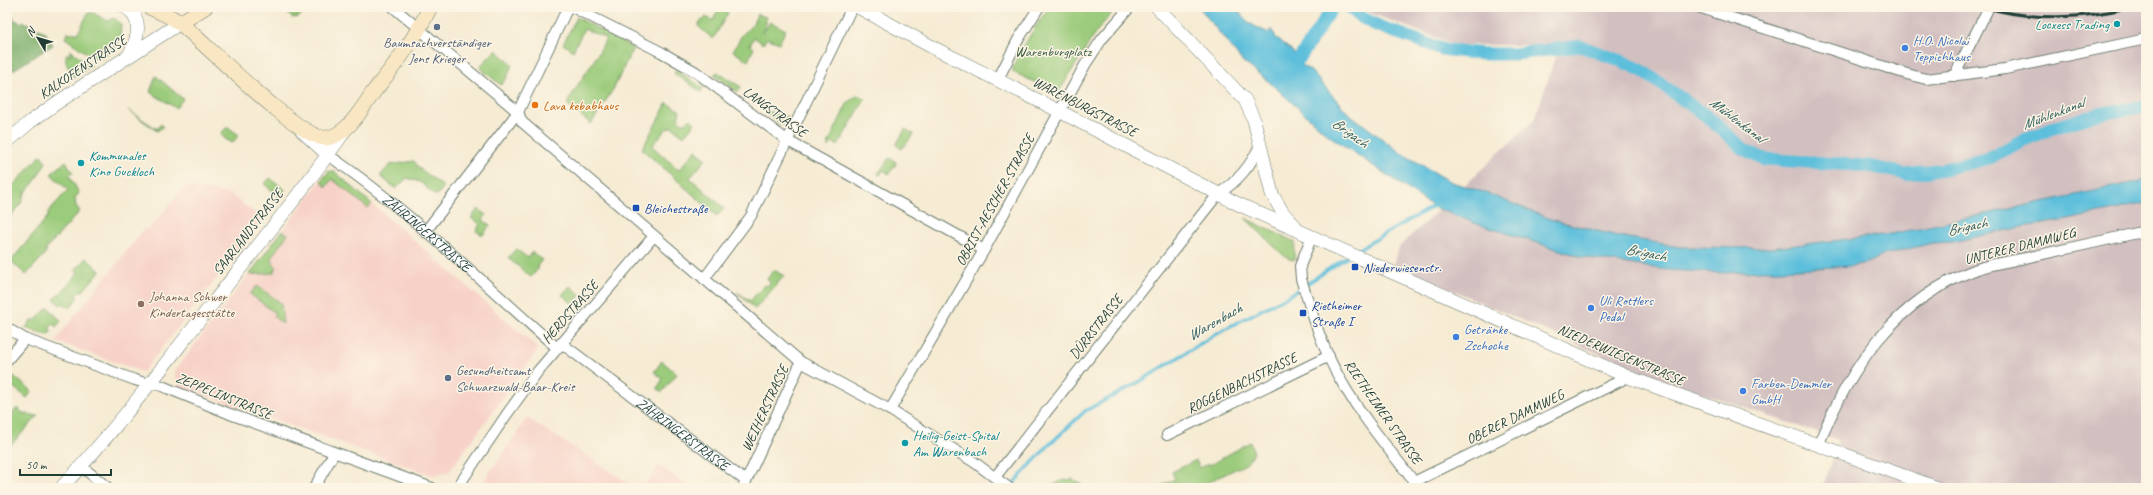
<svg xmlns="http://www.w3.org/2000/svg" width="2153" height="495" font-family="Caveat,sans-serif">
<rect width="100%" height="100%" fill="#fcf5e5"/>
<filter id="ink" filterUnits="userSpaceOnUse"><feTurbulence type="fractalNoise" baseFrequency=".025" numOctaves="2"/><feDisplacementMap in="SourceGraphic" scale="8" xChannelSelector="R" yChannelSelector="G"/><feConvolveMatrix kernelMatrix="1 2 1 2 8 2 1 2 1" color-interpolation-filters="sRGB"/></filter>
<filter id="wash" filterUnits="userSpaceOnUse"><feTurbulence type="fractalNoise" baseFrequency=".012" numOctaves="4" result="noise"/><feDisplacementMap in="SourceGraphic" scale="16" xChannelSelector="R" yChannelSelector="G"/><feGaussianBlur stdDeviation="0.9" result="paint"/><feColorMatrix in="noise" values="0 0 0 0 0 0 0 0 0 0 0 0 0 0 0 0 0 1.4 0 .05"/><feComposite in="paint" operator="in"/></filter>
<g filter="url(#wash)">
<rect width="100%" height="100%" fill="#f6ebd3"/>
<path fill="#f7d1c7" d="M336,173L537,347L536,352L449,472L435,476L179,386L174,372L326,174Z
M185,186L230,194L263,219L143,372L55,341L145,228L149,229Z
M527,418L551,433L636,488H482V484Z
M659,465L690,488H643Z"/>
<path fill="#d2bfc0" d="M1362,7H2146V488H1823L1838,440L1643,373L1393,264L1400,246L1535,119L1559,45H1457L1370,13Z"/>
<path fill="#9bcb7b" stroke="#5d8458" d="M279,7H308L299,17L293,18Z
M719,7L728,13L713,39L698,26L701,20L703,21L706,17L713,21Z
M1049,7H1117L1096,32L1058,93L1013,72C1011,61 1042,18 1049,7Z
M88,13H93L108,21L114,18L121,24L120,40L103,58L99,55L94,58L65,38L67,33H78Z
M757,14L766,17V24L762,32L763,33L770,22L786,30L779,43L767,38L763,44L754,37L750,45L754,48L748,61L733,51L742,35L753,24Z
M577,17L633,48L614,88L591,124L567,104C578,81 596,62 606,38L584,29L573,51L563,44Z
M70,50L91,65L74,77C69,69 63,62 67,53L70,56Z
M496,50L512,64L507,78L501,85L479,67Z
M676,70L703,88L701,92L674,73Z
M717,72L741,87L738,92L714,75Z
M156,76L183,99L176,108L150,92Z
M858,95L865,99C856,115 846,130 838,146L832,142L829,147L827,146L848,102Z
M667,103L680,111L678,119L682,123H686L690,119L695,123L684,136L671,126L669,129L667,128L652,146L679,170L696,150L706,159L690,178L724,208L717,216L642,149Z
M128,110L157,129L161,124L163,127L157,131Z
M769,111L785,118L786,116L788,117L784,124H781L767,114Z
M226,128H229L239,135L232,143L224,138L221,133Z
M905,129L914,134L902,149L896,145Z
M41,155L46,162L35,181L25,193L22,202L7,221V192Z
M889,158L895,161L896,164L889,174L883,170L880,175L878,174Z
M66,161L73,173L69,175L79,193L75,198L76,206L80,211L47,248L45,254L26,275L11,261L49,215L47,213L68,190L51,174Z
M414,161L419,168L444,187L436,196L420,182L407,178L396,189L380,176L390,165Z
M329,171L335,172L372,204L368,208L332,179L326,187L321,181Z
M270,178L285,190L280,197L264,184Z
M478,209L486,215L483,220L490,225L483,235L476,231L480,224L471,218Z
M1245,218L1295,242L1294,260L1289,259L1282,254Z
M282,231L288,234L272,256L273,263L277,267L273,273L249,275Z
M516,249L528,258L532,252L542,260L537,266L539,268L531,277L508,258Z
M86,258L100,271L82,292L80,290L76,295L78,297L70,308L62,303L60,305L54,299L62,292L78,273L75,270Z
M774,270L784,276L755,309L737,292L750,301L765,285L768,286L770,282L767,279Z
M257,286L281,303L283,324L273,316L275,313L250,294Z
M570,286L581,295L572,303L562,295Z
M48,307L61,321L56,327L54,324L49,328L52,331L47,335L26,328L31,320H36Z
M662,361L677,374L662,392L657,388L663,379L654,372Z
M7,373L11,374L32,391L27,398L7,382Z
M17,408L23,413L38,416L7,449V420Z
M1250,442L1254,453L1246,464L1196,488H1157L1175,479L1172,472L1196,460L1199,468L1209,464L1210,465Z
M1073,479L1082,485V488H1047L1061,481Z"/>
<path fill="#7caf6b" stroke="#4e7650" d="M7,13L14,16L13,19L22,23L23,21L45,32L53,45L7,74Z"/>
<path fill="#5dbfdb" stroke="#3e7e88" d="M1199,7H1236C1244,22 1254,26 1269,33L1272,29L1276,38L1292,51L1304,67L1310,70L1348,113L1401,153L1451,182L1484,192L1553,220L1618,236L1680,247L1771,248L1891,234L2146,180V203L2068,220L2022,227L1952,242L1932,243L1884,255L1870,262L1851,266L1725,273L1668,270L1582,257L1474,223L1434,207L1328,135L1268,81L1242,61Z"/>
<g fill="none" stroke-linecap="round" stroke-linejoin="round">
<path stroke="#5dbfdb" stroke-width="3.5" d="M1354,252L1437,204
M1010,487L1048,446L1085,411L1136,384L1219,332L1290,295L1347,257"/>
<path stroke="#5dbfdb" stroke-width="13" d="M1349,7L1359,16L1378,26L1442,49L1482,54H1515L1580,46L1619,60L1641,70L1705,115L1745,150L1764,159L1869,166L1906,174L1944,169L1990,158L2019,142L2059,126L2098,114L2146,106
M1299,59L1333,7"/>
</g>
</g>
<g filter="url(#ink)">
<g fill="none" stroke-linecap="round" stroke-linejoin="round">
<g stroke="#6a7a6c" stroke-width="12">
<g id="minor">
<path d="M393,7L518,112L522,122L801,362L890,410L974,462L1009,488"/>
<path d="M572,7L661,52L696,72L788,141L984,250"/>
<path d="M1698,7L1907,74L1926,79L2005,69L2146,39"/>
<path d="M1954,76L1989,7"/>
<path d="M997,81L1018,40L1039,7"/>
<path id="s1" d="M328,155C410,211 483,283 557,348"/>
<path d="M425,232L518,112L568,7"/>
<path d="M1312,236L1300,266L1301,279C1312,313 1322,348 1340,379C1362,418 1392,453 1419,488"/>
<path d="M704,279L751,216L852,7"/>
<path d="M7,328L25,339L135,380L149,384H157L230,414L432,488"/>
<path id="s2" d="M561,343L746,481"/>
<path d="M7,360L25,339"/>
<path d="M890,410L984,250L1085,65L1102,39L1130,7"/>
<path d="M1167,435L1329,356"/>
<path d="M1818,446C1849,368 1895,299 1977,269C1994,263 2013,261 2030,257C2069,248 2107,240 2146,231"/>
<path d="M81,466L108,488"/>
<path d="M995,477L1218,194C1237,182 1251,166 1260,145"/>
<path d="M1414,482L1628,377"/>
<path d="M314,488L334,453"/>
<path d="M457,488L507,414L538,371L654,236"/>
<path d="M743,488L801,362"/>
</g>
</g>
<g stroke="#6a7a6c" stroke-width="14">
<path id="tertiary" d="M125,7C144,18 138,39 129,55
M858,7L936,49L1059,111L1238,204L1628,377L1938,488
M1157,7L1245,100L1254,120L1272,194L1283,213L1295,226
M302,131L328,155
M7,142L30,122L58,102L180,23
M61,488C116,430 164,365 213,303C258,245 305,189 346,129"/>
</g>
<g stroke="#6a7a6c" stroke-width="16">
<path id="secondary" d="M149,7C160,12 172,16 181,24C206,44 300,140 326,138C348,136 363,106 375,90C396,63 416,38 430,7
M180,23L205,7"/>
</g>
<use href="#minor" stroke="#fff" stroke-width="10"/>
<use href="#tertiary" stroke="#fff" stroke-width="13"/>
<use href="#secondary" stroke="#f9e7c3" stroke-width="15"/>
<path stroke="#1f3d34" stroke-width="3" d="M1984,7C2031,21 2084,19 2131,7"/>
</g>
</g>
<g fill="#0f9aa8" stroke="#fcf5e5" stroke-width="1.5">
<circle cx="2117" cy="24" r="4"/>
<circle cx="81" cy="163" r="4"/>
<circle cx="905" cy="443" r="4"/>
</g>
<g fill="#5c6f8a" stroke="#fcf5e5" stroke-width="1.5">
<circle cx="437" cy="27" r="4"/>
<circle cx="448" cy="378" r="4"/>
</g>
<g fill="#3f7fe0" stroke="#fcf5e5" stroke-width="1.5">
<circle cx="1905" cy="48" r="4"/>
<circle cx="1591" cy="308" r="4"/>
<circle cx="1456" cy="337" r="4"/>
<circle cx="1743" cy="391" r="4"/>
</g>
<circle fill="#e8710a" stroke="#fcf5e5" stroke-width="1.5" cx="535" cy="105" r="4"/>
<g fill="#1a4fb4" stroke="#fcf5e5" stroke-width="1.5">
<rect x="632" y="204" width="8" height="8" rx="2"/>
<rect x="1351" y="263" width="8" height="8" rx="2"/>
<rect x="1299" y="309" width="8" height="8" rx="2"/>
</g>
<circle fill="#8d6e63" stroke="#fcf5e5" stroke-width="1.5" cx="141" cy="304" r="4"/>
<g text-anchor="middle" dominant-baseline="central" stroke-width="3" stroke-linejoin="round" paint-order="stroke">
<g font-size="14" fill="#0d838f" stroke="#fcf5e5" text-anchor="start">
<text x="2109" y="24" text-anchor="end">Locxess Trading</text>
<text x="89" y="155">Kommunales<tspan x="89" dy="16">Kino Guckloch</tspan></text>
<text x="913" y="435">Heilig-Geist-Spital<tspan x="913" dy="16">Am Warenbach</tspan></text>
</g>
<g font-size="14" fill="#366cbe" stroke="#fcf5e5" text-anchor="start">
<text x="1913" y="40">H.O. Nicolai<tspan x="1913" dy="16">Teppichhaus</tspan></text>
<text x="1599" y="300">Uli Rottlers<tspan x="1599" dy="16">Pedal</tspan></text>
<text x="1464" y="329">Getränke<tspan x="1464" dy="16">Zschoche</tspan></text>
<text x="1751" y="383">Farben-Demmler<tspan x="1751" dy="16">GmbH</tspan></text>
</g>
<g font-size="14" fill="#4e5e75" stroke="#fcf5e5">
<text x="437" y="42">Baumsachverständiger<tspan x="437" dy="16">Jens Krieger</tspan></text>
<text x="456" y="370" text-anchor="start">Gesundheitsamt<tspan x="456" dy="16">Schwarzwald-Baar-Kreis</tspan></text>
</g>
<g font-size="14" fill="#3e6046" stroke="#fcf5e5">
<text x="1053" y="51">Warenburgplatz</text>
</g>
<g font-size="14" fill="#1f3d34" stroke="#fcf5e5">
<text transform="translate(83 67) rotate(-34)">KALKOFENSTRASSE</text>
<text transform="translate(1085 107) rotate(27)">WARENBURGSTRASSE</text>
<text transform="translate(775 112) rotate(36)">LANGSTRASSE</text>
<text transform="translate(995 200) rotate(-61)">OBRIST-AESCHER-STRASSE</text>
<text transform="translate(248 232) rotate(-52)">SAARLANDSTRASSE</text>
<text stroke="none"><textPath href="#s1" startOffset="126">ZÄHRINGERSTRASSE</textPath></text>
<text transform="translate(2020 246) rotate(-14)">UNTERER DAMMWEG</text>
<text transform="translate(570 312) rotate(-49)">HERDSTRASSE</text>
<text transform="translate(1096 327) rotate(-52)">DÜRRSTRASSE</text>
<text transform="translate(1621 355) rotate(23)">NIEDERWIESENSTRASSE</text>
<text transform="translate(1242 383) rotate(-26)">ROGGENBACHSTRASSE</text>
<text transform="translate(224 396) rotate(22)">ZEPPELINSTRASSE</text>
<text transform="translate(765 408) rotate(-65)">WEIHERSTRASSE</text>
<text transform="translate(1383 412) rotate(55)">RIETHEIMER STRASSE</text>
<text transform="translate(1515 417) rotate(-26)">OBERER DAMMWEG</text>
<text stroke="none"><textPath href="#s2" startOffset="152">ZÄHRINGERSTRASSE</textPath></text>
</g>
<g font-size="14" fill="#c56008" stroke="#fcf5e5" text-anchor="start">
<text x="543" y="105">Lava kebabhaus</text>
</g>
<g font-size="14" fill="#164399" stroke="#fcf5e5" text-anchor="start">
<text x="644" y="208">Bleichestraße</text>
<text x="1363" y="267">Niederwiesenstr.</text>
<text x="1311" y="305">Rietheimer<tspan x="1311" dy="16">Straße I</tspan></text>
</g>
<g font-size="14" fill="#785e54" stroke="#fcf5e5" text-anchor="start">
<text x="149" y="296">Johanna Schwer<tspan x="149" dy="16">Kindertagesstätte</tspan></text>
</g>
<g font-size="15" font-style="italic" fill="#2e5e5e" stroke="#fcf5e5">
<text transform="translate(2053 114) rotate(-21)">Mühlenkanal</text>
<text transform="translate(1737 120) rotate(37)">Mühlenkanal</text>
<text transform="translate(1350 133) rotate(36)">Brigach</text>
<text transform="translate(1967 227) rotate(-12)">Brigach</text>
<text transform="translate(1646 253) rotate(11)">Brigach</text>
<text transform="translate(1215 322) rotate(-30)">Warenbach</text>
</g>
</g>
<rect width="2153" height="495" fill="none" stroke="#fcf5e5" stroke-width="24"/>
<g transform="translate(38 38) rotate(308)" stroke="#fcf5e5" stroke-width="3" paint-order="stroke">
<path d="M0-3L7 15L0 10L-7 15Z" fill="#1f3d34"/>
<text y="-6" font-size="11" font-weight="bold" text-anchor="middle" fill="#1f3d34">N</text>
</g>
<path d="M20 469v6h91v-6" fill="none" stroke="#1f3d34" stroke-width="2"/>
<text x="26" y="469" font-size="12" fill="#1f3d34" stroke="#fcf5e5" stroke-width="3" paint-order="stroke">50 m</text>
</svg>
